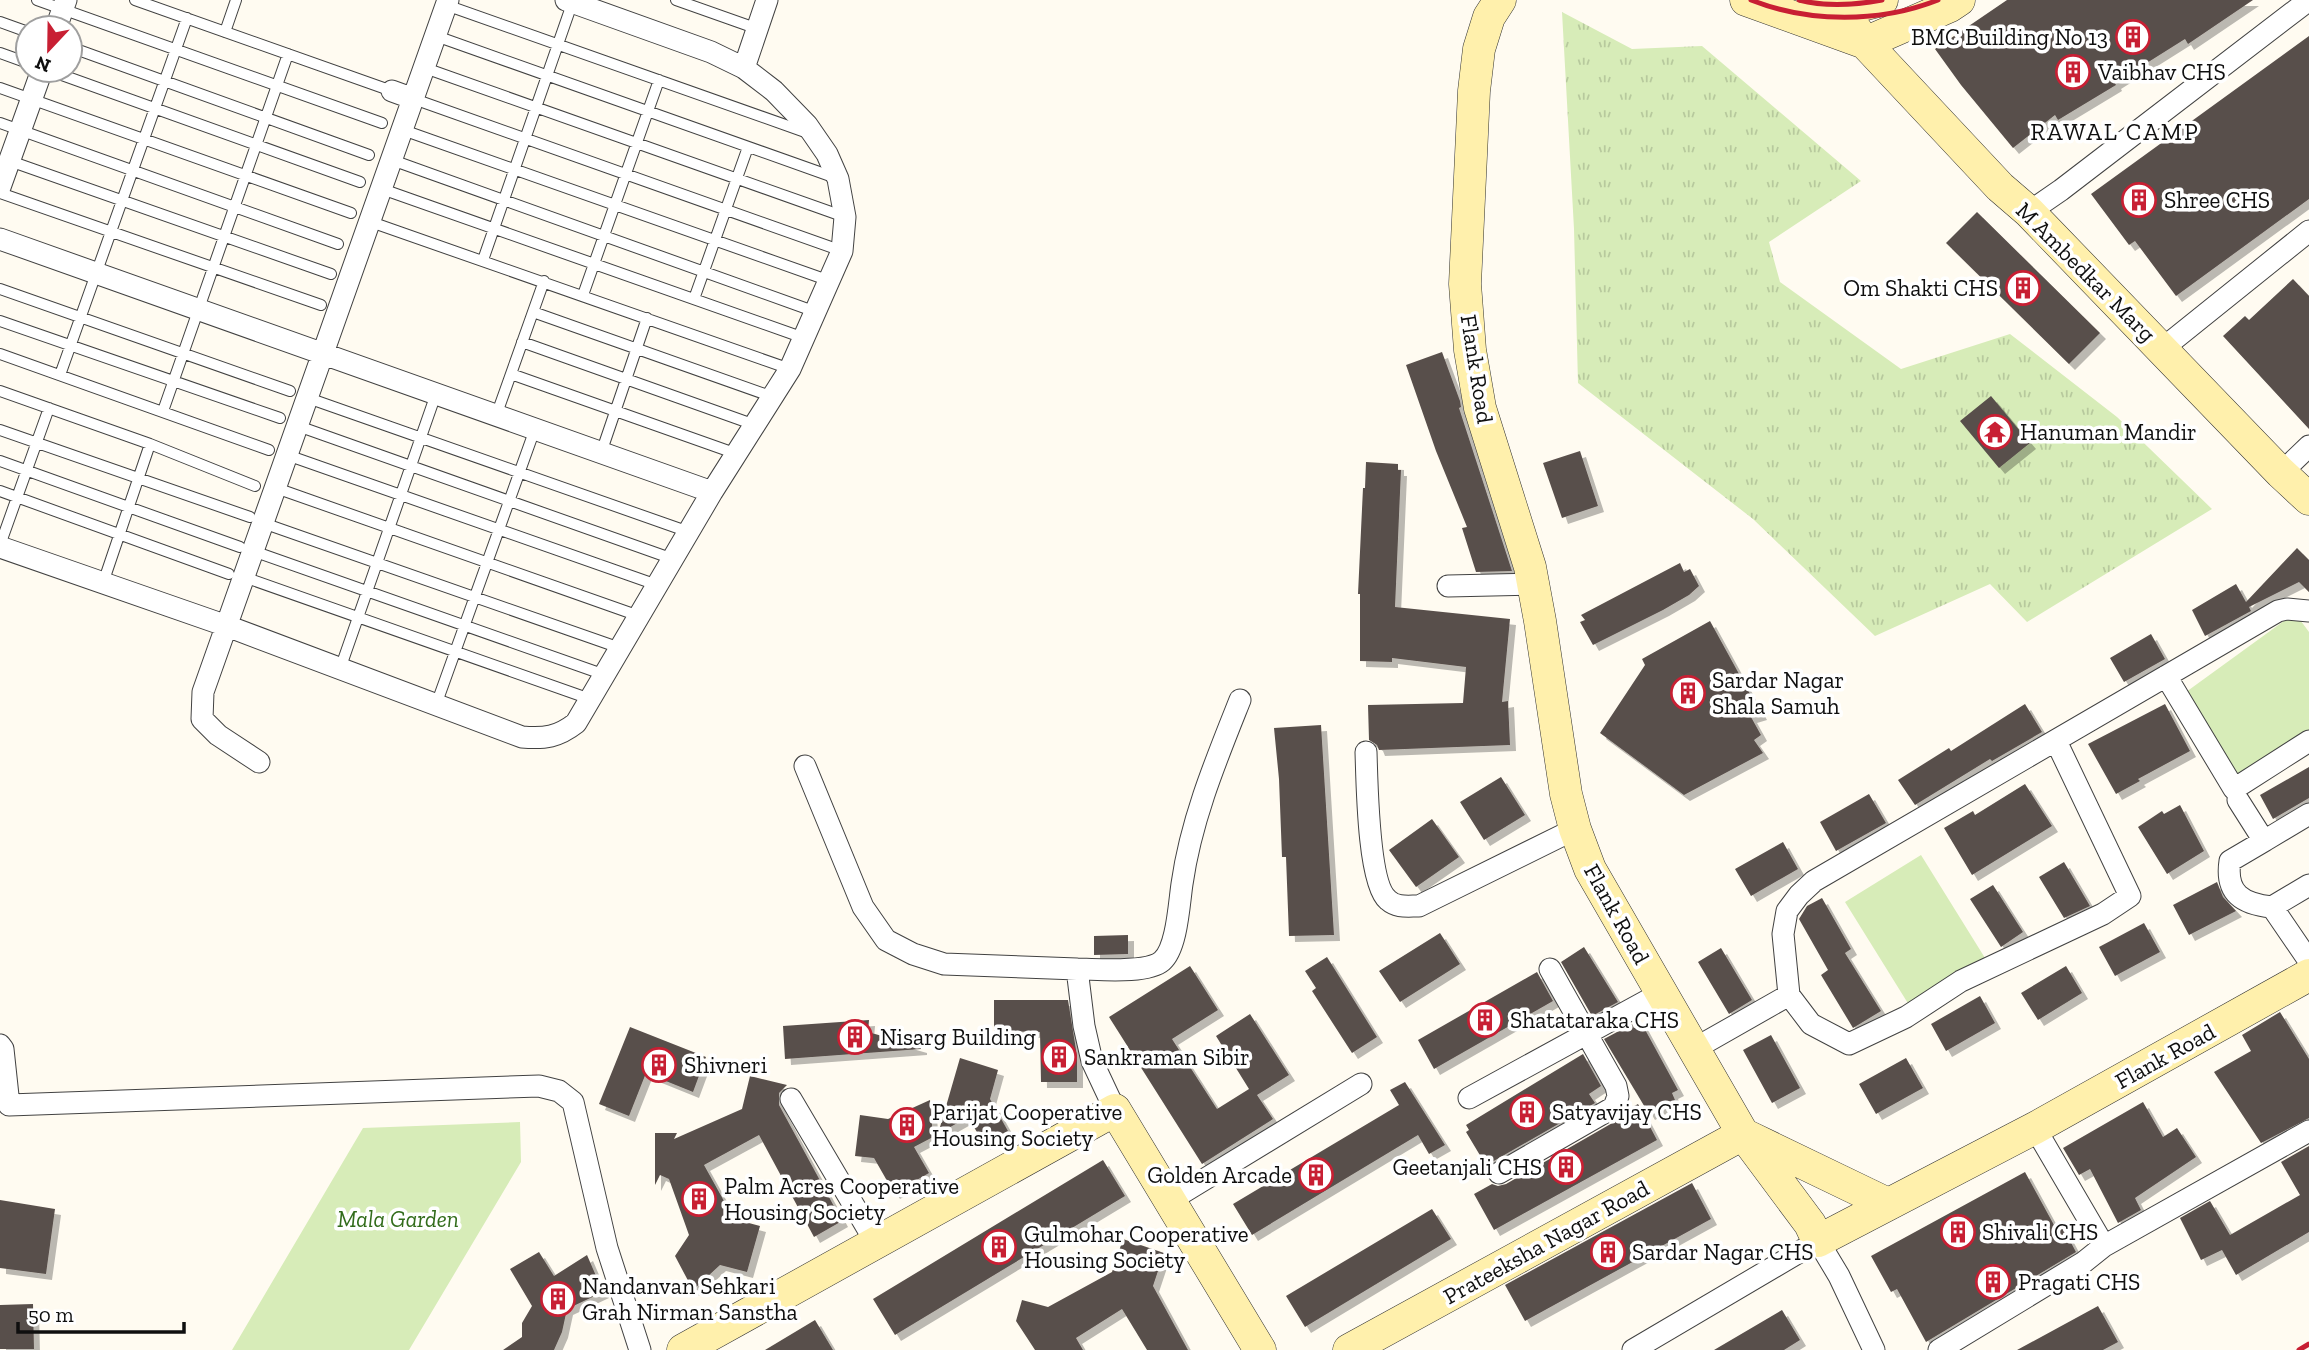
<svg xmlns="http://www.w3.org/2000/svg" width="2309" height="1350" font-family="'Zilla Slab',serif">
<defs>
<pattern id="grass-tufts" width="24" height="20" patternUnits="userSpaceOnUse" patternTransform="scale(1.75)"><rect width="24" height="20" fill="#d7ecb8"/><path d="M3 7l-1-3M5 7V3M7 7l1-3M15 17l-1-3M17 17v-4M19 17l1-3" fill="none" stroke="#b7c99d"/></pattern>
<filter id="shadow"><feDropShadow dx="6" dy="6" stdDeviation="0" flood-color="#0004"/></filter>
</defs>
<rect width="100%" height="100%" fill="#fffbf1"/>
<path fill="url(#grass-tufts)" d="M1562,12L1632,49L1702,46L1861,181L1769,242L1780,282L1901,369L2010,334L2117,417L2212,509L2027,622L1990,584L1875,636L1753,519L1578,383L1574,229Z"/>
<path fill="#d7ecb8" d="M2295,613L2309,632V740L2241,789L2175,700Z
M1921,855L1985,958L1909,1005L1845,902Z
M520,1122L521,1162L409,1350H232L363,1128Z"/>
<path fill="#594f4b" filter="url(#shadow)" d="M2007,0H2253L2188,44L2185,39L2115,83L2116,85L2058,120L2055,115L2013,148L1961,85L1935,49Z
M2309,36V199L2176,296L2135,241L2129,245L2091,194Z
M1977,212L2100,333L2069,364L1946,243Z
M2293,279L2309,296V429L2223,336L2245,316L2249,320Z
M1442,352L1460,401L1461,407L1459,408L1512,571L1476,572L1462,528L1467,527L1436,451L1406,365Z
M1991,396L2030,443L1999,468L1960,421Z
M1580,451L1598,506L1562,518L1543,463Z
M1366,462L1398,464V470H1401L1395,607L1510,619L1502,702L1508,701L1510,745L1379,750L1377,745L1369,740L1368,705L1463,703L1466,667L1392,658V662L1360,661V594H1358L1363,488H1365Z
M2297,548L2309,560V592L2299,582L2249,607L2251,611L2205,636L2192,610L2236,584L2246,602Z
M1680,563L1684,572L1690,569L1699,586L1689,595L1663,610L1593,645L1580,622L1585,620L1581,615Z
M1710,621L1761,714L1751,717L1761,735L1754,740L1763,753L1684,795L1600,733L1645,665L1642,659Z
M2151,634L2165,659L2124,682L2110,658Z
M2025,704L2042,732L1992,761L1990,759L1915,805L1898,780L1949,748L1951,751Z
M2165,704L2190,751L2138,779L2140,781L2116,794L2088,744Z
M1321,725L1334,935L1289,936L1286,857H1282L1279,779L1274,728Z
M2309,767V798L2273,819L2260,795Z
M1501,777L1525,815L1484,840L1460,802Z
M2025,784L2052,826L1972,875L1944,828L1973,811L1975,815Z
M1869,794L1886,823L1836,851L1820,822Z
M2180,805L2204,851L2167,874L2138,827L2162,811L2164,814Z
M1432,819L1459,857L1416,887L1389,850Z
M1783,842L1798,869L1751,896L1735,869Z
M2064,862L2090,906L2064,918L2039,877Z
M2217,882L2223,897L2236,911L2189,935L2173,905Z
M1993,885L2023,932L2001,947L1970,899Z
M1822,898L1851,949L1845,953L1881,1011L1853,1028L1821,975L1828,970L1799,919L1807,906Z
M2144,923L2160,952L2115,976L2099,947Z
M1440,933L1460,964L1400,1002L1379,971Z
M1128,935V954L1094,955V936Z
M1584,947L1618,1002L1592,1016L1561,962Z
M1721,948L1752,1000L1729,1014L1698,962Z
M1327,957L1377,1037L1352,1053L1312,991L1316,988L1305,971Z
M1190,966L1218,1010L1172,1039L1217,1109L1249,1089L1216,1036L1250,1014L1289,1075L1257,1095L1273,1119L1202,1164L1109,1017Z
M2066,966L2082,993L2038,1020L2021,993Z
M1537,972L1553,1001L1434,1069L1418,1040Z
M1980,996L1995,1023L1946,1051L1931,1024Z
M994,1000H1068L1077,1056V1082H1041L1040,1032L994,1031Z
M2280,1012L2309,1059V1118L2261,1143L2214,1072L2251,1051L2242,1035Z
M869,1020L868,1032L921,1047V1049L785,1059L783,1026Z
M1632,1024L1634,1028L1642,1024L1678,1090L1672,1093L1675,1100L1649,1114L1604,1039Z
M630,1027L706,1057L693,1092L646,1073L629,1116L599,1104Z
M1771,1035L1800,1088L1772,1103L1743,1050Z
M1583,1054L1601,1086L1589,1094L1595,1103L1492,1162L1487,1167L1466,1132L1469,1130L1466,1125Z
M960,1058L998,1070L990,1099L1008,1131L984,1144L968,1117L938,1134Z
M1906,1058L1923,1088L1876,1114L1859,1084Z
M750,1076L787,1085L779,1093V1105L842,1221L814,1237L759,1135L704,1165L734,1219L760,1226L747,1272L720,1265L693,1290L675,1256L689,1235L669,1179L660,1175L655,1185V1133H677L674,1139L742,1109Z
M1405,1082L1445,1145L1429,1154L1418,1135L1252,1235L1233,1204L1399,1105L1390,1090Z
M930,1100L933,1137L914,1147L929,1173L894,1193L874,1158L855,1156L860,1115L888,1119Z
M2143,1102L2163,1137L2177,1128L2196,1157L2135,1198L2141,1210L2118,1223L2090,1169L2079,1175L2063,1148Z
M1638,1104L1657,1140L1494,1230L1474,1194L1492,1184L1498,1186L1506,1184L1621,1118L1627,1110Z
M2309,1146V1232L2236,1275L2222,1250L2201,1260L2180,1218L2210,1201L2230,1235L2300,1195L2281,1162Z
M1103,1160L1125,1196L895,1335L873,1299Z
M2025,1172L2054,1225L2060,1222L2076,1252L1926,1342L1897,1289L1891,1292L1871,1256Z
M1692,1183L1711,1219L1525,1321L1505,1285Z
M0,1200L55,1209L46,1274L0,1268Z
M1432,1209L1451,1239L1305,1327L1286,1296Z
M1123,1239L1164,1253L1153,1286L1188,1350H1147L1122,1309L1076,1338L1083,1350H1035L1016,1321L1022,1300L1048,1307L1112,1272Z
M539,1252L554,1276L587,1255L603,1292L567,1309L562,1332L554,1350H503L522,1337V1323L532,1306L510,1269Z
M33,1304L34,1349H0V1305Z
M2098,1306L2118,1342L2103,1350H2017Z
M1782,1310L1800,1340L1784,1350H1714Z
M815,1320L833,1350H765Z"/>
<g fill="none" stroke-linecap="round" stroke-linejoin="round">
<g stroke="#424242" stroke-width="12">
<path id="lane" d="M37,0L382,123
M135,0L392,91
M676,0L758,29
M446,5L808,133
M0,22L28,32
M225,32L236,0
M436,36L836,178
M70,47L369,155
M0,53L28,63
M425,68L845,217
M48,70L360,182
M0,88L351,213
M414,99L842,251
M0,123L338,244
M403,130L830,281
M7,160L331,274
M392,160L816,312
M382,189L804,338
M0,193L321,305
M371,222L790,369
M483,260L573,1
M0,289L290,391
M583,295L659,80
M694,299L748,147
M533,312L773,397
M0,321L280,418
M522,342L755,425
M0,354L269,450
M511,374L737,454
M60,375L187,18
M0,391L150,444L255,486
M308,398L689,532
M163,411L288,54
M496,416L544,281
M298,426L673,559
M0,430L250,517
M601,453L647,318
M287,455L657,585
M0,461L240,547
M276,488L639,616
M0,491L229,574
M263,523L620,648
M0,545L49,408
M253,551L605,675
M244,577L590,699
M103,583L150,444
M340,669L436,394
M436,705L535,429"/>
</g>
<g stroke="#424242" stroke-width="23">
<path id="street" d="M56,28L66,0
M744,68L767,0
M392,91L414,99
M0,187L42,70
M2029,212L2061,190L2309,0
M0,239L712,492
M2162,349L2309,231
M2281,473L2309,446
M0,547L227,626L522,737C545,739 558,737 576,723L712,492L790,369L842,251L845,217L838,179L827,154L807,125L774,91L744,68L711,52L566,0
M1448,586L1533,584
M2166,676L2234,789L2309,741
M2056,741L2130,896L2103,914L1961,981L1906,1017L1849,1044L1811,1024L1789,995L1783,934L1787,911L1799,895L1814,881L2278,611L2287,609L2309,611
M1366,752C1367,781 1368,884 1388,900C1397,908 1407,906 1419,906L1575,829
M259,762L218,735L202,719L203,692L448,0
M805,766L863,907L886,940L913,954L944,964L1077,969L1084,1026L1092,1061L1115,1110
M2238,800L2264,841L2309,814
M2264,841L2230,861C2225,894 2243,904 2272,907L2309,961
M2272,907L2309,885
M1077,969C1097,969 1147,974 1162,961C1177,948 1179,904 1182,884C1191,820 1216,760 1240,700
M0,1045L3,1049L9,1105L539,1086L559,1091L573,1102L607,1248L640,1350
M1694,1049L1789,995
M1469,1098L1661,993
M791,1099L876,1243
M2035,1128L2104,1246L2309,1131
M1499,1173L1614,1107L1618,1096L1616,1086L1550,969
M1169,1201L1361,1084
M1633,1350L1818,1241L1839,1276L1874,1350
M1939,1350L2084,1262L2104,1246"/>
</g>
<g stroke="#313131" stroke-width="33">
<path id="secondary" d="M1500,0L1489,17L1479,49L1474,91L1465,284L1470,350L1480,408L1530,567L1540,621L1566,794L1575,829L1590,869L1743,1134L1810,1224L1818,1241L2035,1128L2309,975
M1746,0L1865,43L1950,6L1959,0
M1817,0L1842,10L1882,0
M1842,10L1865,43L2000,187L2029,212L2281,473L2309,499
M1747,1136L1888,1204
M683,1350L1115,1110L1260,1350
M1349,1350L1743,1134"/>
</g>
<use href="#lane" stroke="#fff" stroke-width="10"/>
<use href="#street" stroke="#fff" stroke-width="21"/>
<use href="#secondary" stroke="#fff0ac" stroke-width="32"/>
<path stroke="#c81f33" stroke-width="5" d="M1751,0C1809,23 1880,23 1938,0
M1799,0C1826,7 1855,5 1882,0
M2299,1350L2309,1344"/>
</g>
<defs>
<g id="building-ring" transform="scale(1.75)"><circle r="9.5" fill="#fff" stroke="#c81f33" stroke-width="1.5"/><path d="M-4-6H4V6H1V3H-1V6H-4ZM-2.5-4.3h1.7v1.8h-1.7ZM.8-4.3h1.7v1.8H.8ZM-2.5-1h1.7V.8h-1.7ZM.8-1h1.7V.8H.8Z" fill="#c81f33"/></g>
<g id="temple-ring" transform="scale(1.75)"><circle r="9.5" fill="#fff" stroke="#c81f33" stroke-width="1.5"/><path d="M0-6L5-2H3V0L6.5 2.5H4V6H1.5V3h-3V6H-4V2.5H-6.5L-3 0V-2H-5Z" fill="#c81f33"/></g>
</defs>
<g fill-rule="evenodd">
<use href="#building-ring" x="2133" y="37"/>
<use href="#building-ring" x="2073" y="72"/>
<use href="#building-ring" x="2139" y="200"/>
<use href="#building-ring" x="2023" y="288"/>
<use href="#temple-ring" x="1995" y="432"/>
<use href="#building-ring" x="1688" y="693"/>
<use href="#building-ring" x="1485" y="1020"/>
<use href="#building-ring" x="855" y="1037"/>
<use href="#building-ring" x="1059" y="1057"/>
<use href="#building-ring" x="659" y="1065"/>
<use href="#building-ring" x="1527" y="1112"/>
<use href="#building-ring" x="907" y="1125"/>
<use href="#building-ring" x="1566" y="1167"/>
<use href="#building-ring" x="1316" y="1175"/>
<use href="#building-ring" x="699" y="1199"/>
<use href="#building-ring" x="1958" y="1232"/>
<use href="#building-ring" x="999" y="1247"/>
<use href="#building-ring" x="1608" y="1252"/>
<use href="#building-ring" x="1993" y="1282"/>
<use href="#building-ring" x="558" y="1299"/>
</g>
<g text-anchor="middle" dominant-baseline="central" stroke-width="7" stroke-linejoin="round" paint-order="stroke">
<g font-size="23" fill="#0f0f0f" stroke="#fff" text-anchor="start">
<text x="2108" y="37" text-anchor="end">BMC Building No 13</text>
<text x="2098" y="72">Vaibhav CHS</text>
<text x="2164" y="200">Shree CHS</text>
<text x="1998" y="288" text-anchor="end">Om Shakti CHS</text>
<text x="2020" y="432">Hanuman Mandir</text>
<text x="1712" y="680">Sardar Nagar<tspan x="1712" dy="26">Shala Samuh</tspan></text>
<text x="1510" y="1020">Shatataraka CHS</text>
<text x="880" y="1037">Nisarg Building</text>
<text x="1084" y="1057">Sankraman Sibir</text>
<text x="684" y="1065">Shivneri</text>
<text x="932" y="1112">Parijat Cooperative<tspan x="932" dy="26">Housing Society</tspan></text>
<text x="1552" y="1112">Satyavijay CHS</text>
<text x="1542" y="1167" text-anchor="end">Geetanjali CHS</text>
<text x="1292" y="1175" text-anchor="end">Golden Arcade</text>
<text x="724" y="1186">Palm Acres Cooperative<tspan x="724" dy="26">Housing Society</tspan></text>
<text x="1982" y="1232">Shivali CHS</text>
<text x="1024" y="1234">Gulmohar Cooperative<tspan x="1024" dy="26">Housing Society</tspan></text>
<text x="1632" y="1252">Sardar Nagar CHS</text>
<text x="2018" y="1282">Pragati CHS</text>
<text x="582" y="1286">Nandanvan Sehkari<tspan x="582" dy="26">Grah Nirman Sanstha</tspan></text>
</g>
<g font-size="23" fill="#0f0f0f" stroke="#fff">
<text transform="translate(2086 272) rotate(45)">M Ambedkar Marg</text>
<text transform="translate(1477 369) rotate(81)">Flank Road</text>
<text transform="translate(1617 914) rotate(61)">Flank Road</text>
<text transform="translate(2165 1056) rotate(-29)">Flank Road</text>
<text transform="translate(1546 1242) rotate(-29)">Prateeksha Nagar Road</text>
</g>
<g font-size="23" font-style="italic" fill="#326c1b" stroke="#fff">
<text x="398" y="1219">Mala Garden</text>
</g>
<g font-size="24" letter-spacing="2" fill="#0f0f0f" stroke="#fff">
<text x="2115" y="131">RAWAL CAMP</text>
</g>
</g>
<g transform="translate(49 49) rotate(202)"><circle r="33" fill="#ffffff" stroke="#9f9f9f" stroke-width="2"/>
<path d="M0-5L12 26L0 18L-12 26Z" fill="#c81f33"/>
<text y="-10" font-size="19" font-weight="bold" text-anchor="middle" fill="#0f0f0f">N</text>
</g>
<path d="M18 1322v10h166v-10" fill="none" stroke="#0f0f0f" stroke-width="3.5"/>
<text x="28" y="1322" font-size="21" fill="#0f0f0f" stroke="#ffffff" stroke-width="5" paint-order="stroke">50 m</text>
</svg>
